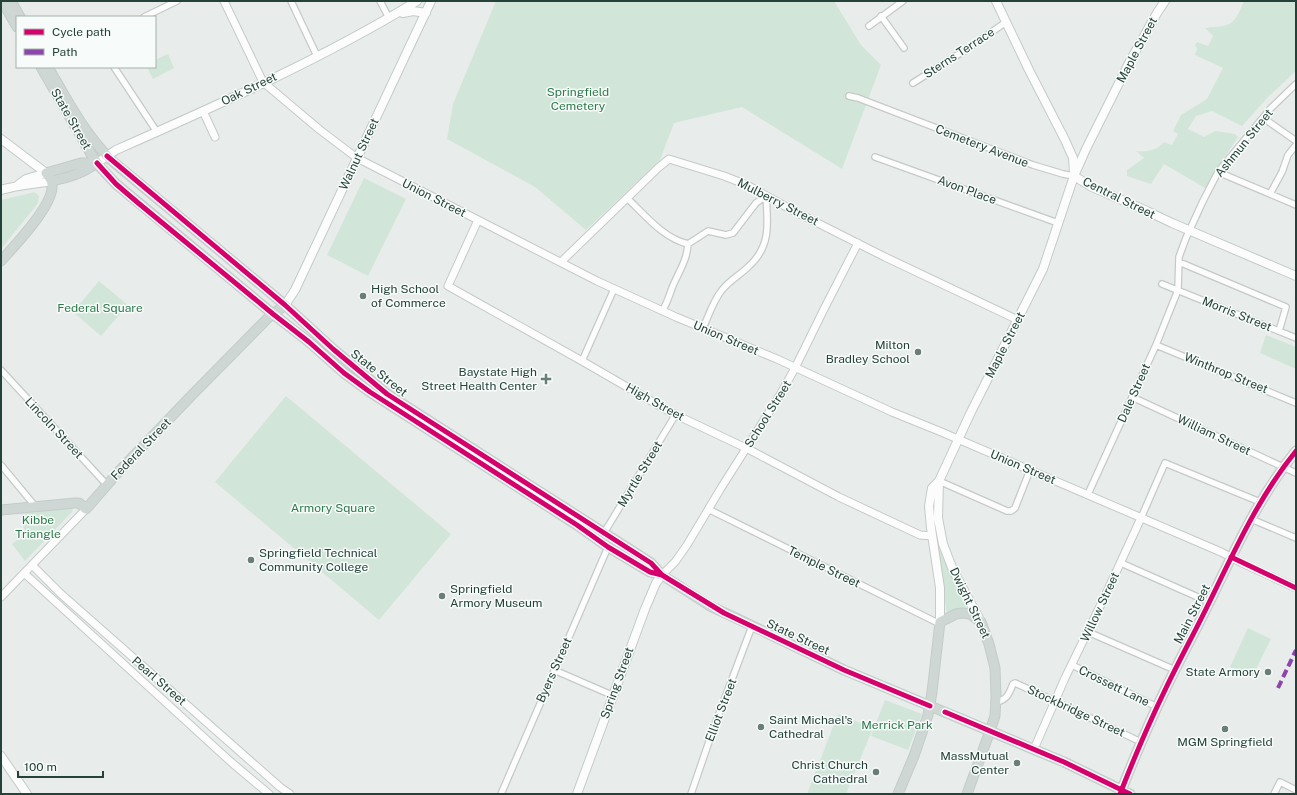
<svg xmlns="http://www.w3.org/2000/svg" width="1297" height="795" font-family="'Public Sans',sans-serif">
<rect width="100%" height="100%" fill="#e8edeb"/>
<path fill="#d1e6d8" d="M496,1H834L861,45L881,65L842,169L742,107L674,123L660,160L586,230L535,187L447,139L453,104Z
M1244,1H1296V71L1268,97L1242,126L1212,111L1196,116L1188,129L1204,137L1215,131L1235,134L1238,137L1205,188L1164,164L1151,184L1127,176V170L1144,158L1136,151C1149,152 1155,151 1164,142L1172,145L1178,134L1173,131L1181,115L1207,99L1223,68L1195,55L1197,49L1195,45L1197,42L1208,46L1213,36L1205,28C1232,25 1233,27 1244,1Z
M168,54L174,68L153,79L147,67H155V60Z
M364,178L406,199L368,276L327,255Z
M35,192L39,196L38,203L35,207L1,249V200Z
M99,281L128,305L101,336L73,312Z
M1266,335L1296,347V369L1260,353Z
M286,396L451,534L379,620L215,482Z
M70,508L73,510L72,512L25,561L12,544L25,534L21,514Z
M937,543L968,610L947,614Z
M1248,628L1271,639L1252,677L1230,667Z
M885,700L922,714L908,750L871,736Z
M838,714L873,728L846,794H807Z"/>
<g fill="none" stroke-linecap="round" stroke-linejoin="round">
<g stroke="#c5cac8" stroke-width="8">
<path id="minor" d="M291,1L317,56
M380,1L389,18
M881,16L904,48
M144,17L177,1
M869,26L903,1
M114,67L157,132
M913,83L970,47L1006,22
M849,96L858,98L1033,165L1063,174L1074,176
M1269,122L1296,141
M875,157L1058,223
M1218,172L1296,205
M1270,194L1282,172L1288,155L1296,145
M627,198C645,215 663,238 688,244L708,231L726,235L733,233L756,203L766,196
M1179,262L1286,307L1279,331
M1162,284L1296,338
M662,311C667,304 669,296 672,288C678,273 687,261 688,244
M703,328C709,315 713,301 722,290C729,281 740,275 748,267C771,247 768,224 766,196
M1156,345L1296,403
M582,361L614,289
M1,370L107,485
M1132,397L1296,473
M1,465L35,506
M939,481L1007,511H1011L1015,508L1030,470
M1088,494L1156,345L1178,290L1179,257L1186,238L1203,201L1218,172L1271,108L1296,84
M708,509L940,624
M1141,518L1165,463L1260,502
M1251,519L1296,538
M604,533L676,414
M1121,563L1209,602
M1088,632L1175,670
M1072,665L1157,707
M554,670L614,696
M996,702C1007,700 1009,694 1013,684L1015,683L1048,698L1141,742
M501,794L608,547
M691,794L714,727L752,626
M1274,794L1280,782L1296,790"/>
</g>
<g stroke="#c5cac8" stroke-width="9">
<path id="tertiary" d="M224,1L263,82L320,130L357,158L597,281L676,317L777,359L892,412L939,431L1221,552L1242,563L1296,588
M203,111L215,137
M478,220L448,286L582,361L672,413L748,449L839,497L920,535L932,536
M561,262L658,168L669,159L724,176L747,185L790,209L885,257L1018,320
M32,565L61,594L280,787L290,794
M24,573L231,762L269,794
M662,575L675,562L687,545L721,488L780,395L795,368L825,307L858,243
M1,597L86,509
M1034,749L1065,678L1106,594L1141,518"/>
</g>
<g stroke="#c3cbc8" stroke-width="10">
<path id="secondary" d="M996,1L1029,70L1065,140L1073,158L1074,173
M403,13L413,11L426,13
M1,139L46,173
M97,163L116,150C218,105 322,59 417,1
M1074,176L1092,187L1147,211L1172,223L1296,276
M18,185L26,179L46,173
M1,190C18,185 35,184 52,181
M285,305L295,290L431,1
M939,481L932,488L929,506L931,528L940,588V622
M981,622L953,570L943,544L938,518L939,481L970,414L1043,269L1074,176L1086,149L1129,63L1157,13L1165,1
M1,756L27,794
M577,794L645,609L656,583L662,575"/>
</g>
<g stroke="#c3ccc9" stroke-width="11">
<path id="primary" d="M2,1L17,27
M11,1L20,17
M41,67L91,154L100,167L116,184L273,314L309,342L344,373L370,392L577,525L608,547L650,572L662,575
M48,67C67,100 84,133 111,160L285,305L333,349L387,394L651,563L662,575L710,606L738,619L844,670L1064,762L1130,794
M52,181C70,177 81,174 97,163
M1,261C15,245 55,204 52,184C52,180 48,176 46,173L81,163H97
M1,510L75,503H79L86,509L121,469L192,395L269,317L285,305
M898,794L914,756L928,715L932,692L940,622L956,614L962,613L970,614L981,622L989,644L995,668L996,697L995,716L990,731L967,794
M1120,794C1134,758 1149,723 1166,688C1178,663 1191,639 1203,615C1231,559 1256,500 1296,451"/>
</g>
<use href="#minor" stroke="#fcfcfc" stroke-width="5.5"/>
<use href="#tertiary" stroke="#fcfcfc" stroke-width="7"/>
<use href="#secondary" stroke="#fcfcfc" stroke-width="8"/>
<use href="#primary" stroke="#cfd7d5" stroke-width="9"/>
<path stroke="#8e44ad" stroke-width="4" stroke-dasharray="8 4" stroke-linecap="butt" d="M1278,688L1296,650"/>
<g stroke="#f7fbf9" stroke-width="8">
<path id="cycleway" d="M107,156L285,305L333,349L387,394L651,563L662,575L724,613L844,670L930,706
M97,163L116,184L137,202L273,314L309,342L344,373L370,392L577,525L608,547L650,572L662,575
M1231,557L1296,588
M945,712L1064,762L1130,794
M1120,794C1134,758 1149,723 1166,688C1178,663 1191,639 1203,615C1231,559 1256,500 1296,451"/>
</g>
<use href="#cycleway" stroke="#d6006c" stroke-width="5"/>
</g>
<g fill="#697e78" stroke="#f7fbf9" stroke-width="1.5">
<circle cx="363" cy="296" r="4"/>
<circle cx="918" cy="352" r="4"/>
<path d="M544 373h4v4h4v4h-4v4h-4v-4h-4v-4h4z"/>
<circle cx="251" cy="560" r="4"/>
<circle cx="442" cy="596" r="4"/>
<circle cx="1268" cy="672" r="4"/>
<circle cx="761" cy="727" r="4"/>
<circle cx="1225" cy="729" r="4"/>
<circle cx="1017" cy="763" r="4"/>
<circle cx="876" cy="772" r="4"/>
</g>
<g text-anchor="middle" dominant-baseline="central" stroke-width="3" stroke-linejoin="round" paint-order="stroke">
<g font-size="12" fill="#24423a" stroke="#f7fbf9">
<text transform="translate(1137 50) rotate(-62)">Maple Street</text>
<text transform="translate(959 53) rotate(-33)">Sterns Terrace</text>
<text transform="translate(249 89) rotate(-26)">Oak Street</text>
<text transform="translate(71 119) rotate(60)">State Street</text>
<text transform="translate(1244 143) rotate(-51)">Ashmun Street</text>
<text transform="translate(982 146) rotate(21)">Cemetery Avenue</text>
<text transform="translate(359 154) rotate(-65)">Walnut Street</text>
<text transform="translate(967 190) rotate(20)">Avon Place</text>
<text transform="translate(434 198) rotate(27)">Union Street</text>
<text transform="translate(1119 198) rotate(26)">Central Street</text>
<text transform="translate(778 202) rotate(27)">Mulberry Street</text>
<text transform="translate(1237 314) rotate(22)">Morris Street</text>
<text transform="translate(726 338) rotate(23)">Union Street</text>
<text transform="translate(1005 345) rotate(-63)">Maple Street</text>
<text transform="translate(379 373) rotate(38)">State Street</text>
<text transform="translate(1226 373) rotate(22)">Winthrop Street</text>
<text transform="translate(1134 393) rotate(-66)">Dale Street</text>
<text transform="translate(655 402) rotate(29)">High Street</text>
<text transform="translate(768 414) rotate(-58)">School Street</text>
<text transform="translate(54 428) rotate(47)">Lincoln Street</text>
<text transform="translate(1214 435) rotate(25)">William Street</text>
<text transform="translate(141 449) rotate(-46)">Federal Street</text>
<text transform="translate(1023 467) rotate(23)">Union Street</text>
<text transform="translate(640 474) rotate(-59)">Myrtle Street</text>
<text transform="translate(824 567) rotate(26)">Temple Street</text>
<text transform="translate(970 603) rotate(64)">Dwight Street</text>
<text transform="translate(1100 607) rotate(-65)">Willow Street</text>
<text transform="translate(1192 614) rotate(-63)">Main Street</text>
<text transform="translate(798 637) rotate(25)">State Street</text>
<text transform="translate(554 670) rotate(-66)">Byers Street</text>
<text transform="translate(159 681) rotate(41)">Pearl Street</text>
<text transform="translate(617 683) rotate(-70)">Spring Street</text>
<text transform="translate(1114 686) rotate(26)">Crossett Lane</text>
<text transform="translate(721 710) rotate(-69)">Elliot Street</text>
<text transform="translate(1076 711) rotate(25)">Stockbridge Street</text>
</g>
<g font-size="12" fill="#2d7a4b" stroke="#f7fbf9">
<text x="578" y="92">Springfield<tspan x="578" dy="14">Cemetery</tspan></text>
<text x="100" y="308">Federal Square</text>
<text x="333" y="508">Armory Square</text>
<text x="38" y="520">Kibbe<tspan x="38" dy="14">Triangle</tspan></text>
<text x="897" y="725">Merrick Park</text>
</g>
<g font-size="12" fill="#24423a" stroke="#f7fbf9" text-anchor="end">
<text x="371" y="289" text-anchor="start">High School<tspan x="371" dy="14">of Commerce</tspan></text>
<text x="910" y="345">Milton<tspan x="910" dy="14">Bradley School</tspan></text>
<text x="537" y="372">Baystate High<tspan x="537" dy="14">Street Health Center</tspan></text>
<text x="259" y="553" text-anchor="start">Springfield Technical<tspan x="259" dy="14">Community College</tspan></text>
<text x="450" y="589" text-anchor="start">Springfield<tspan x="450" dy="14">Armory Museum</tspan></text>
<text x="1260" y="672">State Armory</text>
<text x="769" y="720" text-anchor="start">Saint Michael's<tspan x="769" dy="14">Cathedral</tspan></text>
<text x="1225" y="742" text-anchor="middle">MGM Springfield</text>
<text x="1009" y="756">MassMutual<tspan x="1009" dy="14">Center</tspan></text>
<text x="868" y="765">Christ Church<tspan x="868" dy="14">Cathedral</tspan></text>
</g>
</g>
<rect width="1297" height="795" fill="none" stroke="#24423a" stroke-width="4"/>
<rect x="16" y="16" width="140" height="52" fill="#f7fbf9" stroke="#a3b1ad"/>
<rect x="24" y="29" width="20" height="6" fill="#d6006c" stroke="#a3b1ad"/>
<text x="52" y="36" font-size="12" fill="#24423a">Cycle path</text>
<rect x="24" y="49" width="20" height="6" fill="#8e44ad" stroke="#a3b1ad"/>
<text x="52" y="56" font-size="12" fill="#24423a">Path</text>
<path d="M18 771v6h85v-6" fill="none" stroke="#24423a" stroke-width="2"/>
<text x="24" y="771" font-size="12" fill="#24423a" stroke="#f7fbf9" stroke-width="3" paint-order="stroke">100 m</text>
</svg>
